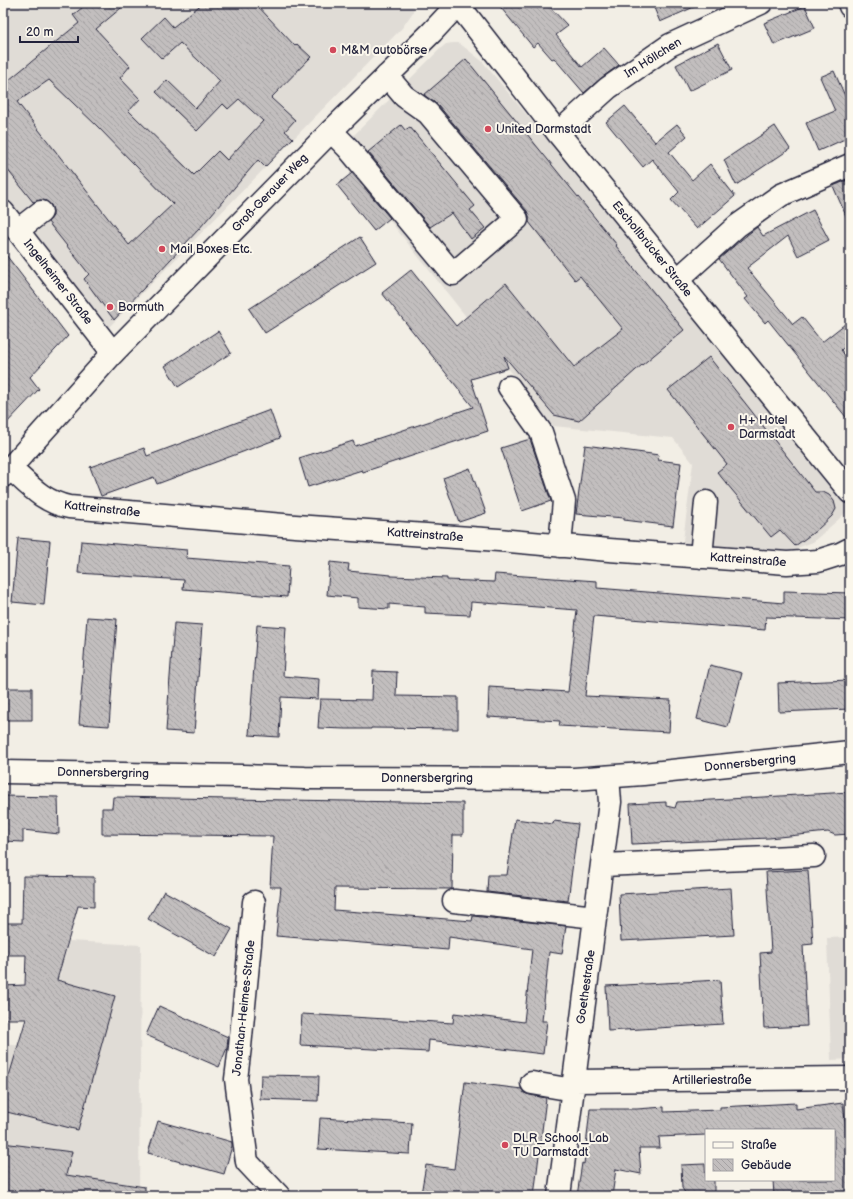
<svg xmlns="http://www.w3.org/2000/svg" width="853" height="1199" font-family="'Balsamiq Sans',sans-serif">
<defs>
<pattern id="building-back-hatch" width="6" height="6" patternUnits="userSpaceOnUse"><rect width="6" height="6" fill="#c2bebe"/><path d="M-1 5l2 2M0 0l6 6M5-1l2 2" fill="none" stroke="#a6a3a4"/></pattern>
</defs>
<rect width="100%" height="100%" fill="#f2eee5"/>
<filter id="ink" filterUnits="userSpaceOnUse"><feTurbulence type="fractalNoise" baseFrequency=".025" numOctaves="2"/><feDisplacementMap in="SourceGraphic" scale="8" xChannelSelector="R" yChannelSelector="G"/><feConvolveMatrix kernelMatrix="1 2 1 2 8 2 1 2 1" color-interpolation-filters="sRGB"/></filter>
<g filter="url(#ink)">
<path fill="#e0dcd6" d="M3,3H414L413,12L402,28L109,327L3,195Z
M453,43H459L482,61L850,505V509L813,542L797,548L798,563L681,556L693,463L673,438L553,426L336,153L441,48L446,44Z
M850,937V1059L831,1060L827,938Z
M69,941L141,945L139,1196H3V1044L40,1048Z"/>
<path fill="url(#building-back-hatch)" stroke="#22223b" fill-rule="evenodd" d="M88,3H127L96,29L130,66L120,78L140,99L129,111L194,175L218,151L227,160L263,121L239,99L228,109L223,104L197,131L156,92L167,80L196,108L220,81L180,43L162,59L142,38L164,17L173,27L203,3H255L295,46L297,44L311,57L271,98L295,120L285,131L293,138L265,167L258,160L199,229L114,320L84,279L89,274L48,222L53,216V211L51,205L46,201L40,200L33,202L3,164V83L4,84L79,23L73,15ZM49,80L97,126L173,204L129,245L17,102Z
M497,3H546L568,26L556,35L582,67L604,48L619,65L600,79L584,93L554,58L552,59L538,43L533,47Z
M652,3H703L660,22Z
M805,6L815,28L774,45L764,23Z
M718,43L732,70L689,91L676,65Z
M466,59L617,245L616,246L684,330L636,370L579,421L554,415L504,356L508,368L471,379L488,431L363,472L362,470L308,487L299,458L353,441L355,446L473,407L382,293L411,270L456,326L506,283L574,367L623,329L580,276L575,280L529,222V216L527,211L438,105L424,95Z
M834,71L849,105L850,104V145L847,138L818,151L806,123L835,111L820,77Z
M625,106L655,142L677,124L687,136L669,152L692,180L710,164L735,196L697,229L671,200L679,192L652,159L643,167L606,122Z
M401,125L405,130L410,127L475,206L470,210L485,228L471,239L452,213L430,227L368,152Z
M775,126L790,149L736,185L724,160Z
M352,173L390,218L374,231L337,185Z
M850,179V225L833,186Z
M813,210L829,240L798,256L788,236L747,268L793,324L802,317L822,342L850,320V342L841,350L850,362V422L768,320L765,323L745,299L748,297L719,259L741,240L757,227L763,236Z
M360,237L376,262L265,333L249,309Z
M3,251L68,336L30,377L39,389L3,427Z
M218,331L231,353L178,387L165,366Z
M709,357L815,492H823L829,495L834,501L836,509L832,516L817,530L795,546L780,530L771,537L717,472L727,464L668,390Z
M270,410L280,438L157,484L154,477L101,496L90,467L144,448L147,456Z
M530,439L551,501L522,511L501,448Z
M585,445L659,455L658,460L681,463L673,526L624,520V518L576,514Z
M470,468L486,513L459,522L443,478Z
M18,538L50,541L44,605L12,602Z
M81,541L187,550L186,558L289,566L287,597L183,589L184,580L78,573Z
M330,562L349,564L348,571L391,575V576L447,578V580L494,582L495,574L597,581V588L784,603V591L850,593V620L766,617L765,630L594,616L585,696L671,700L669,732L559,726L560,721L488,717L489,687L568,692L577,610L471,602L470,615L425,613V607L389,604V609L358,607V598L327,595Z
M87,617L117,619L109,726L79,724Z
M174,623L202,625L194,733L166,731Z
M257,625L286,627L283,676L319,679L318,699L281,697L279,737L249,735Z
M710,665L742,673L728,727L697,719Z
M373,671L397,672L396,696L458,697V729L371,728V729H345L318,728L320,699L372,700Z
M850,680V709L779,712L778,683Z
M3,688H32V720H3Z
M850,792V834L835,835L828,832L769,838L632,844L630,804L666,802V806L675,808L677,802Z
M3,796L58,797L59,834L23,830V842L3,841Z
M113,797L463,803V835H453L452,889L335,888L334,910L472,921L473,916L566,926L562,954L549,952L542,1021H547L543,1054L429,1040L428,1052L300,1045L302,1014L453,1023L454,1013L524,1022L532,949L449,937L448,950L276,936L281,887H270L273,836L102,834V808H112Z
M515,819L553,824L554,821L578,824L568,901L487,892L488,875H507Z
M808,870L813,944L803,945L807,1026L764,1028L760,953L771,952L766,872Z
M23,876L94,877V907L78,906L57,980L115,996L78,1130L3,1111V1075L9,1076L26,1019H3V986L25,985L26,955H3V923H22Z
M731,888L734,935L621,941L619,894Z
M164,891L232,929L216,957L148,919Z
M720,980L723,1024L608,1031L606,986Z
M159,1006L228,1037L227,1048L219,1067L146,1035Z
M261,1075L319,1076L318,1101L260,1099Z
M465,1082L522,1089L524,1093L530,1095L546,1098L534,1196H476L438,1192L421,1194L426,1165L454,1169Z
M796,1103V1109L843,1103L850,1163V1196H826V1193L802,1196H774L773,1180H834V1130H706V1135L659,1137L660,1148H639L641,1174L616,1169L612,1196H577L582,1163L584,1164L590,1109H637L664,1107V1112L720,1110V1107Z
M320,1118L412,1123L410,1154L318,1149Z
M158,1121L232,1142V1146L224,1174L148,1153Z
M3,1143L72,1152L66,1175L145,1187V1196H3Z
M705,1164L706,1180H714V1196H687L682,1188L681,1165Z"/>
<g fill="none" stroke-linecap="round" stroke-linejoin="round">
<g stroke="#22223b" stroke-width="25">
<path id="minor" d="M849,3L850,6
M331,131L348,148L453,274L517,219L428,113L404,96L387,76
M558,133L608,88L670,45L761,3
M3,212L113,353
M18,230L41,212
M677,280L737,226L781,195L850,165
M509,387L541,432L564,501L560,546
M10,468C29,485 43,502 69,507L295,526L499,540L609,550L787,563L818,561L840,554L850,549
M701,557L706,502
M603,865L814,856
M454,901L595,917
M254,902L240,1047L236,1079L247,1162L279,1196
M574,1081L850,1078
M532,1083L573,1090
M559,1196L610,802L608,777"/>
</g>
<g stroke="#22223b" stroke-width="25">
<path id="major" d="M457,3L558,133L850,492
M3,476L113,353L331,131L432,32L459,3
M3,772L243,776L305,778L574,779L643,774L850,752"/>
</g>
<use href="#minor" stroke="#fbf7ec" stroke-width="22"/>
<use href="#major" stroke="#fbf7ec" stroke-width="22"/>
</g>
</g>
<g fill="#d1495b" stroke="#fbf7ec" stroke-width="1.5">
<circle cx="333" cy="50" r="4"/>
<circle cx="488" cy="129" r="4"/>
<circle cx="162" cy="249" r="4"/>
<circle cx="110" cy="307" r="4"/>
<circle cx="731" cy="427" r="4"/>
<circle cx="505" cy="1145" r="4"/>
</g>
<g text-anchor="middle" dominant-baseline="central" stroke-width="4" stroke-linejoin="round" paint-order="stroke">
<g font-size="12" fill="#22223b" stroke="#fbf7ec" text-anchor="start">
<text x="341" y="50">M&amp;M autobörse</text>
<text x="496" y="129">United Darmstadt</text>
<text x="170" y="249">Mail Boxes Etc.</text>
<text x="118" y="307">Bormuth</text>
<text x="739" y="420">H+ Hotel<tspan x="739" dy="14">Darmstadt</tspan></text>
<text x="513" y="1138">DLR_School_Lab<tspan x="513" dy="14">TU Darmstadt</tspan></text>
</g>
<g font-size="12" fill="#22223b" stroke="#fbf7ec">
<text transform="translate(653 58) rotate(-32)">Im Höllchen</text>
<text transform="translate(270 193) rotate(-46)">Groß-Gerauer Weg</text>
<text transform="translate(652 249) rotate(51)">Eschollbrücker Straße</text>
<text transform="translate(58 282) rotate(52)">Ingelheimer Straße</text>
<text transform="translate(102 509) rotate(6)">Kattreinstraße</text>
<text transform="translate(425 535) rotate(4)">Kattreinstraße</text>
<text transform="translate(748 560) rotate(4)">Kattreinstraße</text>
<text transform="translate(750 763) rotate(-6)">Donnersbergring</text>
<text transform="translate(103 773) rotate(1)">Donnersbergring</text>
<text x="427" y="778">Donnersbergring</text>
<text transform="translate(586 987) rotate(-82)">Goethestraße</text>
<text transform="translate(244 1008) rotate(-84)">Jonathan-Heimes-Straße</text>
<text x="712" y="1080">Artilleriestraße</text>
</g>
</g>
<rect width="853" height="1199" fill="none" stroke="#fbf7ec" stroke-width="16"/>
<rect x="8" y="8" width="837" height="1183" fill="none" stroke="#22223b" stroke-width="1.5" filter="url(#ink)"/>
<rect x="705" y="1129" width="130" height="52" fill="#fbf7ec" stroke="#a4a2a5"/>
<rect x="713" y="1142" width="20" height="6" fill="#fbf7ec" stroke="#a4a2a5"/>
<text x="741" y="1149" font-size="12" fill="#22223b">Straße</text>
<rect x="713" y="1159" width="20" height="12" fill="url(#building-back-hatch)" stroke="#a4a2a5"/>
<text x="741" y="1169" font-size="12" fill="#22223b">Gebäude</text>
<path d="M20 36v6h58v-6" fill="none" stroke="#22223b" stroke-width="2"/>
<text x="26" y="36" font-size="12" fill="#22223b" stroke="#fbf7ec" stroke-width="3" paint-order="stroke">20 m</text>
</svg>
